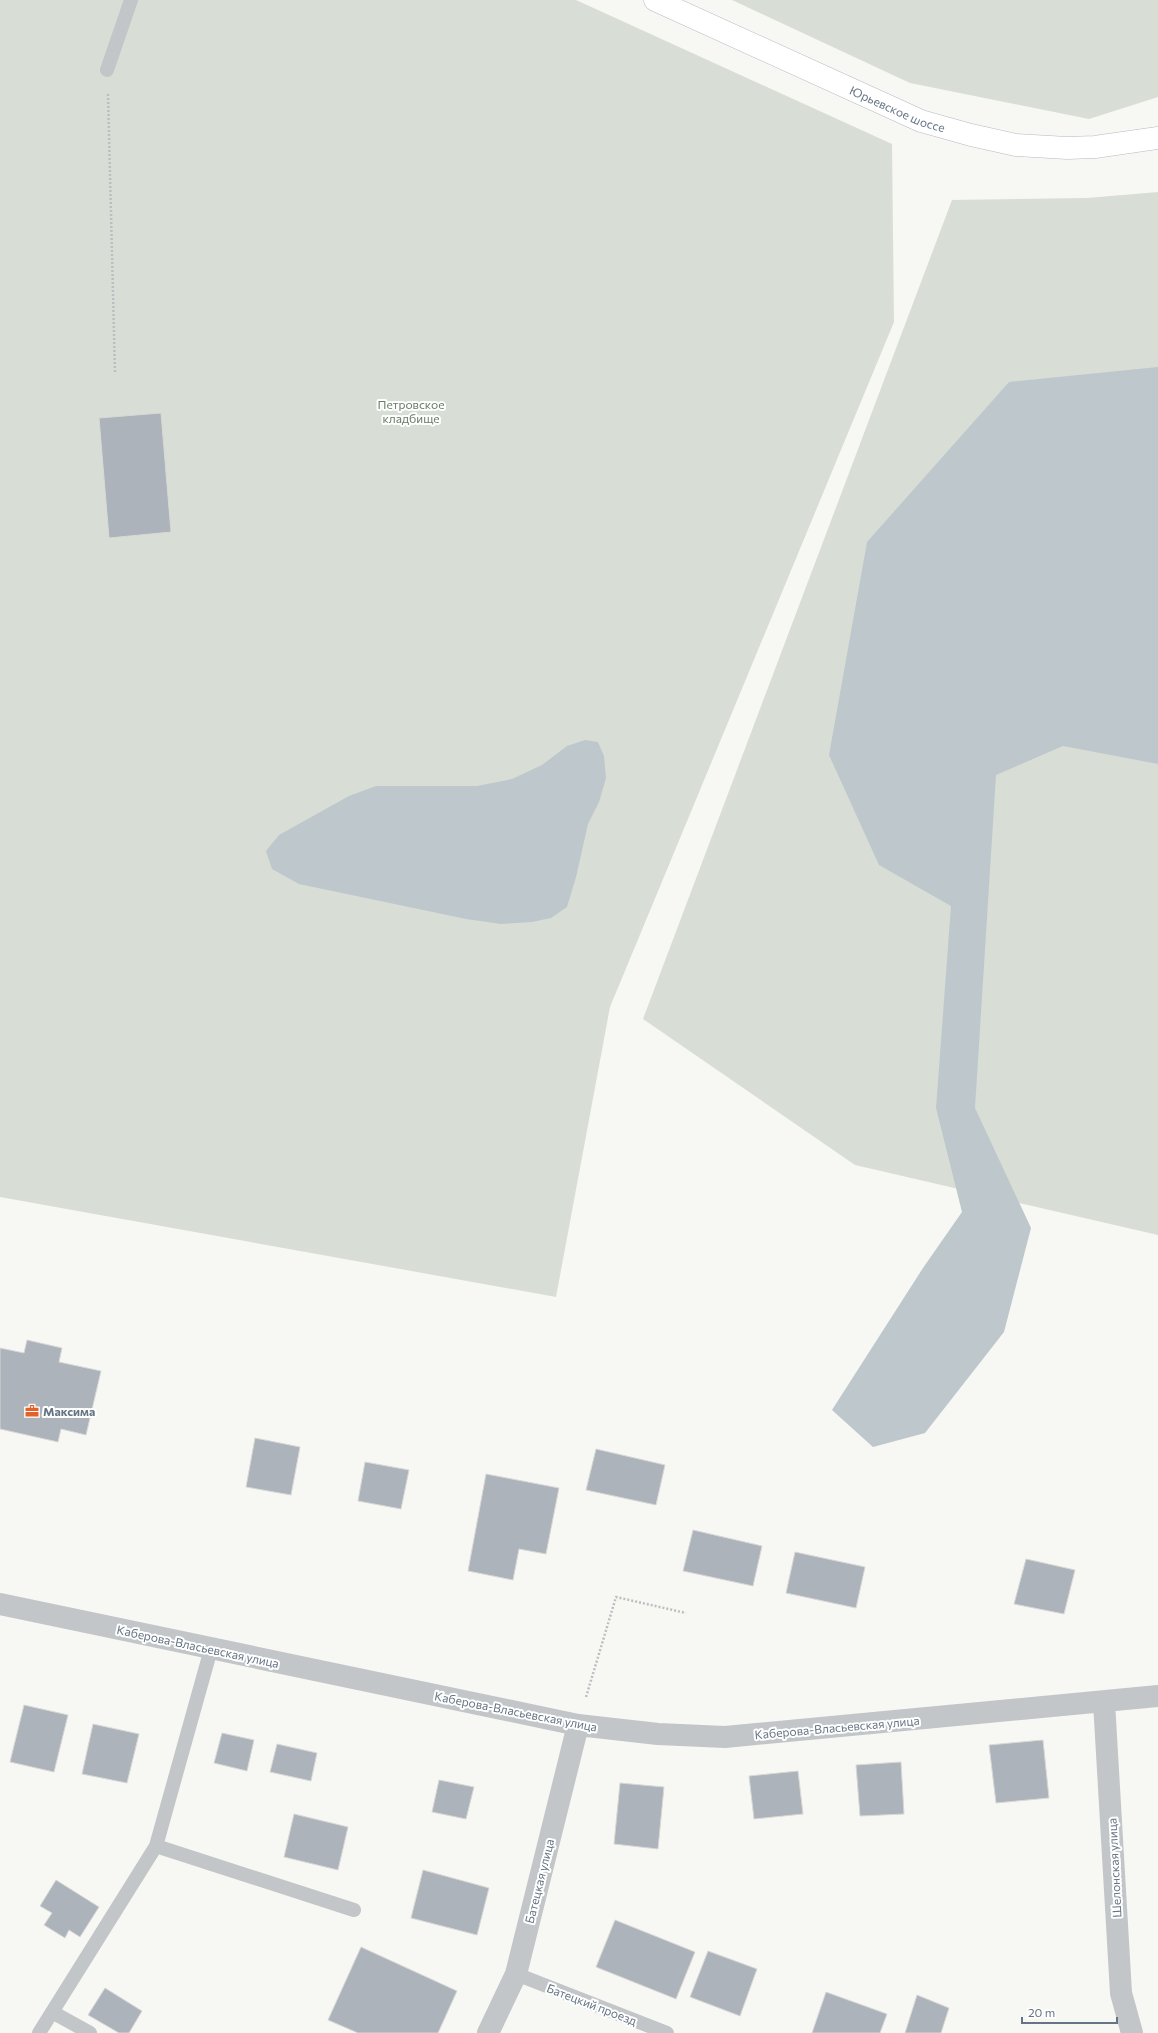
<svg xmlns="http://www.w3.org/2000/svg" width="1158" height="2033" font-family="Commissioner,sans-serif">
<rect width="100%" height="100%" fill="#f7f7f4"/>
<path fill="#d8ded5" d="M0,0H576L892,144L894,322L610,1007L556,1297L0,1197Z
M732,0H1158V97L1089,119L910,83Z
M1158,192V1235L855,1165L643,1019L952,200L1087,198Z"/>
<path fill="#bdc7cc" d="M1158,367V764L1063,746L996,775L975,1108L1031,1228L1004,1332L925,1433L873,1447L832,1410L923,1268L962,1212L936,1108L951,906L879,865L829,755L867,542L1009,382Z
M585,740L598,742L604,756L606,778L599,802L588,824L576,877L567,907L551,918L532,922L501,924L466,919L299,884L272,869L266,851L279,835L349,796L376,786H477L512,779L542,765L567,746Z"/>
<path fill="#adb3ba" stroke="#d8d8d6" d="M161,413L171,532L109,538L99,418Z
M27,1340L62,1348L59,1362L101,1371L86,1435L61,1429L58,1442L0,1429V1348L24,1353Z
M255,1438L300,1447L291,1495L246,1487Z
M596,1449L665,1465L656,1505L586,1490Z
M365,1462L409,1470L401,1509L358,1501Z
M486,1474L559,1488L546,1554L519,1549L513,1580L468,1571Z
M693,1530L762,1546L753,1586L683,1571Z
M795,1552L865,1567L856,1608L786,1593Z
M1026,1559L1075,1570L1064,1614L1014,1604Z
M24,1705L68,1715L54,1772L10,1762Z
M93,1724L139,1734L127,1783L82,1774Z
M222,1733L254,1740L247,1771L214,1763Z
M1043,1740L1049,1798L996,1803L989,1745Z
M277,1744L317,1753L311,1781L270,1772Z
M901,1762L904,1814L860,1816L856,1765Z
M798,1771L803,1814L754,1819L749,1776Z
M439,1780L474,1787L466,1819L432,1812Z
M620,1783L664,1787L658,1849L614,1844Z
M294,1814L348,1827L338,1870L284,1857Z
M423,1870L489,1888L477,1935L411,1918Z
M56,1880L99,1907L80,1937L69,1930L65,1938L44,1925L52,1913L40,1906Z
M615,1920L695,1952L676,1999L596,1967Z
M361,1947L457,1991L438,2033H358L328,2020Z
M708,1951L757,1969L740,2016L690,1997Z
M105,1988L142,2011L129,2033H119L88,2015Z
M826,1992L887,2014L880,2033H812Z
M917,1995L949,2008L941,2033H905Z"/>
<g fill="none" stroke-linecap="round" stroke-linejoin="round">
<g stroke="#b6bbc0" stroke-width="23">
<g id="secondary">
<path id="s1" d="M655,0L921,121L971,135L1016,145L1067,148L1095,147L1158,138"/>
</g>
</g>
<path stroke="#bcbec1" stroke-width="2.5" stroke-dasharray="2 2" stroke-linecap="butt" d="M108,94L115,373
M586,1697L616,1597L686,1613"/>
<path stroke="#c2c6c9" stroke-width="14" d="M107,70L131,0
M156,1846L354,1910
M516,1974L667,2033
M52,2012L90,2033
M39,2033L156,1846L211,1649"/>
<path stroke="#c2c6c9" stroke-width="22" d="M0,1604L578,1725L658,1734L725,1737L1158,1696
M1104,1702L1121,1993L1132,2033
M488,2033L516,1974L578,1725"/>
<use href="#secondary" stroke="#fff" stroke-width="22"/>
</g>
<defs>
<g id="office-bare" transform="scale(1.08)"><path d="M-6-3h4V-5.5h4V-3h4V5H-6ZM-1-4.5V-3h2v-1.5ZM-6 0V1H6V0Z" fill="#e26129" stroke="#fff" stroke-width="2.5" paint-order="stroke"/></g>
</defs>
<g fill-rule="evenodd">
<use href="#office-bare" x="32" y="1411"/>
</g>
<g text-anchor="middle" dominant-baseline="central" stroke-width="4" stroke-linejoin="round" paint-order="stroke">
<g font-size="12" fill="#667585" stroke="#fff">
<text stroke="none"><textPath href="#s1" startOffset="266">Юрьевское шоссе</textPath></text>
<text transform="translate(198 1646) rotate(12)">Каберова-Власьевская улица</text>
<text transform="translate(516 1711) rotate(11)">Каберова-Власьевская улица</text>
<text transform="translate(837 1727) rotate(-5)">Каберова-Власьевская улица</text>
<text transform="translate(1114 1868) rotate(-93)">Шелонская улица</text>
<text transform="translate(539 1881) rotate(-76)">Батецкая улица</text>
<text transform="translate(592 2004) rotate(21)">Батецкий проезд</text>
</g>
<g font-size="12" fill="#687c65" stroke="#fff">
<text x="411" y="404">Петровское<tspan x="411" dy="14">кладбище</tspan></text>
</g>
<g font-size="12" font-weight="bold" fill="#667585" stroke="#fff" text-anchor="start">
<text x="43" y="1411">Максима</text>
</g>
</g>
<path d="M1022 2017v6h95v-6" fill="none" stroke="#667585" stroke-width="2"/>
<text x="1028" y="2017" font-size="12" fill="#667585" stroke="#ffffff" stroke-width="3" paint-order="stroke">20 m</text>
</svg>
